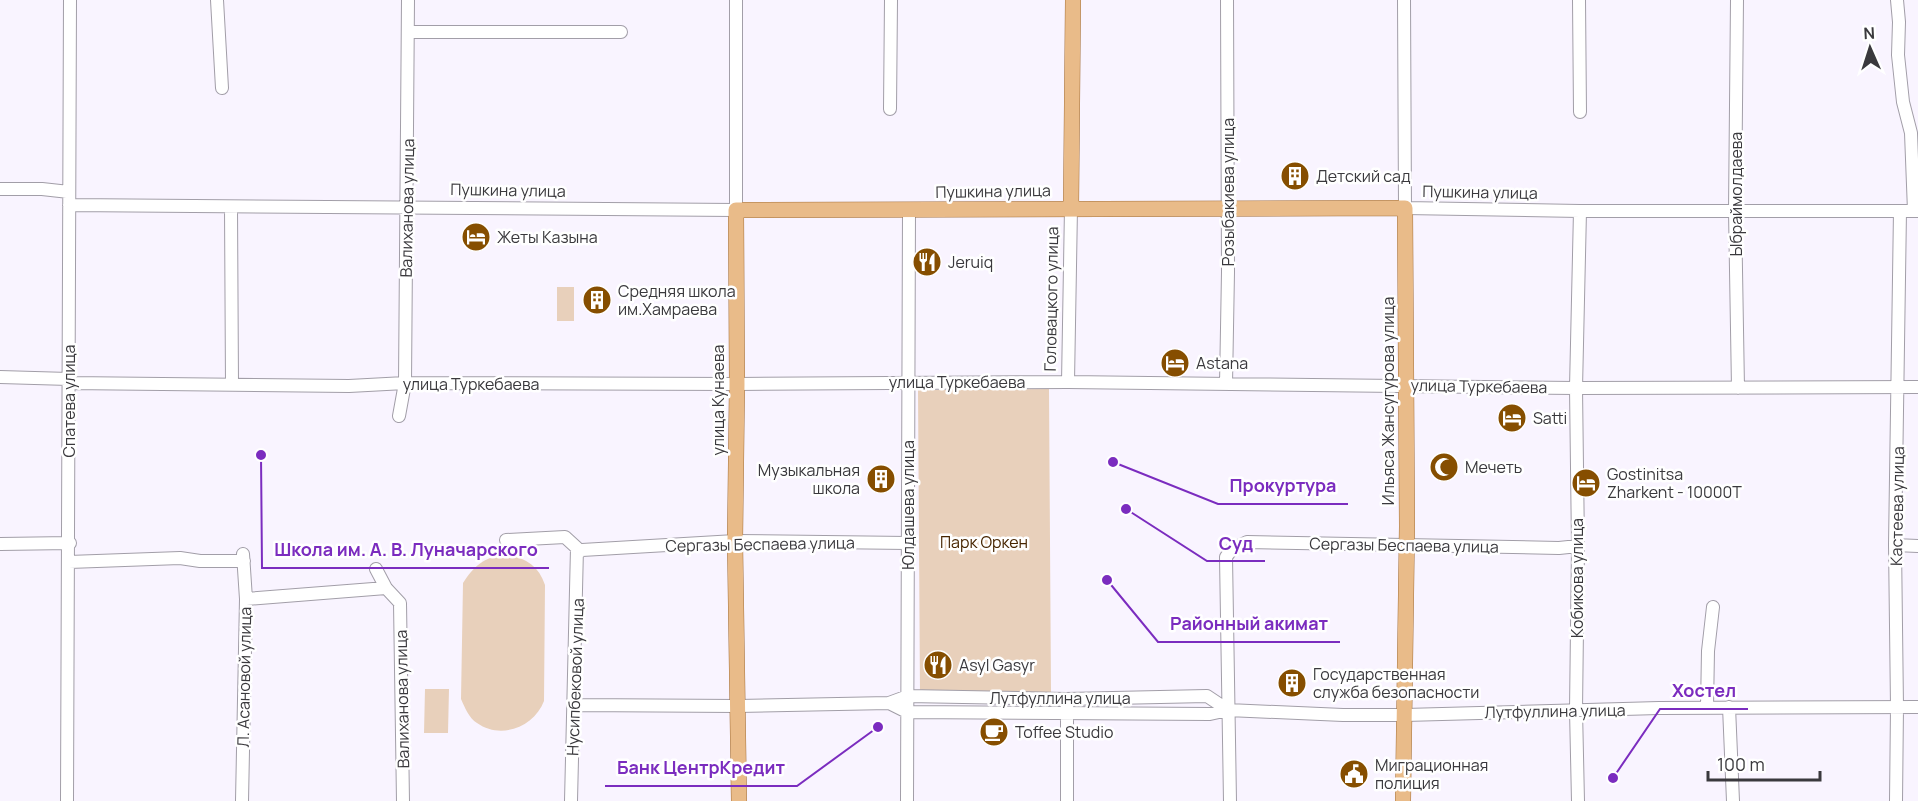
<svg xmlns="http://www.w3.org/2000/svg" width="1918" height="801" font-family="Manrope,sans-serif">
<rect width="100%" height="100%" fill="#f9f4ff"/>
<path fill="#e8d0bb" d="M557,287H574V321H557Z
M1049,389L1051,693L920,694L918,390Z
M504,555C524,556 539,566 545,585L544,701C534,727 501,740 477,723C469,718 465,708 461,699L463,583C474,566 484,557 504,555Z
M425,689H449L448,733H424Z"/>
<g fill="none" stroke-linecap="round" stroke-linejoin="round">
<g stroke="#a29ea8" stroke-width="14">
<path id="minor" d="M217,0L222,88
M1404,0L1405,208L1580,211H1918
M1579,0L1580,112
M1737,0L1735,211L1738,388
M1897,0L1899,22L1898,55L1903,102L1911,133L1914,211
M408,32H621
M890,109L891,0
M0,189H42L69,192
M69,205L736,210V0
M231,207L232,385
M0,377L69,379
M1068,382L1071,208
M69,383L349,386L405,383L737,384L1068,382L1576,388L1918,387
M1226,384L1228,272L1227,0
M399,416L405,383L408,0
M506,540L565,537L577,548L571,801
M0,544L70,543
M1895,545L1918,546
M578,553L582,550L735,541L908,543
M69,562L180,558L200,561H244
M376,569L386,588L400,603L403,801
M246,599L386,588
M889,703L907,712L1210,714L1228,710L1343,715H1405L1659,708L1918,707
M574,705L738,706L889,703L908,696L1066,699L1207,696L1228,710
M1067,706V801
M1707,707L1708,651L1713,607
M1729,707L1733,801
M67,801L70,0
M242,801L246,599L243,554
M907,801L909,210
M1230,801L1226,557L1232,549L1247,542L1559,548L1578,546
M1578,801L1576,710L1578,546L1576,388L1580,211
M1896,801L1897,707L1895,545L1900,211"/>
</g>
<g stroke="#a3703b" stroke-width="16">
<path id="major" d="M1071,208L1073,0
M739,801L735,541L737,384L736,210L1405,208L1407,526L1403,801"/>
</g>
<use href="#minor" stroke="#fff" stroke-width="12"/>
<use href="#major" stroke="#e9bb89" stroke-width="15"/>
</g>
<defs>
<g id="building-disc" transform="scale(1.5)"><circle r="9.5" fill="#864e00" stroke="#fff"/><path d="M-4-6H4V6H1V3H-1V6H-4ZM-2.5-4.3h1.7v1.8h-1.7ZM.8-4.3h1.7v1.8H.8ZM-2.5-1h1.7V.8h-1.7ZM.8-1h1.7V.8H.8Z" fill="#fff"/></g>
<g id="hotel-disc" transform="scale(1.5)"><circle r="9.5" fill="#864e00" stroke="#fff"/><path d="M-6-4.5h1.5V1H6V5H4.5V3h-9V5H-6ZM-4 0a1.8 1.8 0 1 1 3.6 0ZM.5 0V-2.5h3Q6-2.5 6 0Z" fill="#fff"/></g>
<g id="restaurant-disc" transform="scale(1.5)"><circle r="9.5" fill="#864e00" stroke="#fff"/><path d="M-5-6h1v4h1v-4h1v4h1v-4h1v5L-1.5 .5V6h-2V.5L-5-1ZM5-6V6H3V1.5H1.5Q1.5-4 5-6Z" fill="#fff"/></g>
<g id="mosque-disc" transform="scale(1.5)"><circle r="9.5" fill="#864e00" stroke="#fff"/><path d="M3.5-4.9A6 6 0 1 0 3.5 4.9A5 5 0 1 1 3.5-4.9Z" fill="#fff"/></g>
<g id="cafe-disc" transform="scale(1.5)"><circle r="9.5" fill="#864e00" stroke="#fff"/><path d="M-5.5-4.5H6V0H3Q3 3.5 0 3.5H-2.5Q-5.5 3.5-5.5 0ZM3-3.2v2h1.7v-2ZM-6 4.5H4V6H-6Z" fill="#fff"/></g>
<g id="civic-disc" transform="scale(1.5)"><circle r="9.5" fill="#864e00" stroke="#fff"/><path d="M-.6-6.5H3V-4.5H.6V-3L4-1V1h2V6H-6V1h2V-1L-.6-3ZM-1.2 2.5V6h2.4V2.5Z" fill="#fff"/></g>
</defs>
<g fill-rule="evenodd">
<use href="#building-disc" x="1295" y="176"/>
<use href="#hotel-disc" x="476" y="237"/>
<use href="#restaurant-disc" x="927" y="262"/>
<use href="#building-disc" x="597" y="300"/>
<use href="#hotel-disc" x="1175" y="363"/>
<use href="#hotel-disc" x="1512" y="418"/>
<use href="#mosque-disc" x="1444" y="467"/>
<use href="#building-disc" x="881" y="479"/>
<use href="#hotel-disc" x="1586" y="483"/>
<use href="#restaurant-disc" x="938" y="665"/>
<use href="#building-disc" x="1292" y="683"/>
<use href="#cafe-disc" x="994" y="732"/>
<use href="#civic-disc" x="1354" y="774"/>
</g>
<g text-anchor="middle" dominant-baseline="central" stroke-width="5" stroke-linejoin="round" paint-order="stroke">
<g font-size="16" fill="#3a393d" stroke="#fff" text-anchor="start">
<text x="1316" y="176">Детский сад</text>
<text x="497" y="237">Жеты Казына</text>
<text x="948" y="262">Jeruiq</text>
<text x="618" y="291">Средняя школа<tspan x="618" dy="18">им.Хамраева</tspan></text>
<text x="1196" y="363">Astana</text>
<text x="1533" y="418">Satti</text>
<text x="1465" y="467">Мечеть</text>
<text x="860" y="470" text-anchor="end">Музыкальная<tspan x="860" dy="18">школа</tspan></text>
<text x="1607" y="474">Gostinitsa<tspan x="1607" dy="18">Zharkent - 10000T</tspan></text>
<text x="959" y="665">Asyl Gasyr</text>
<text x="1313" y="674">Государственная<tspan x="1313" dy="18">служба безопасности</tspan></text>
<text x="1015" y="732">Toffee Studio</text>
<text x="1375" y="765">Миграционная<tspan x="1375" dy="18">полиция</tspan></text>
</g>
<g font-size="16" fill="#3a393d" stroke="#fff">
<text transform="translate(508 190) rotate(1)">Пушкина улица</text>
<text transform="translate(993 191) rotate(-1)">Пушкина улица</text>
<text transform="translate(1228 192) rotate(-90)">Розыбакиева улица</text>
<text transform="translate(1480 192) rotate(1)">Пушкина улица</text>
<text transform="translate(1736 194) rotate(-90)">Ыбраймолдаева</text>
<text transform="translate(407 208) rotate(-89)">Валиханова улица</text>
<text transform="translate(1051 299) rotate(-89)">Головацкого улица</text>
<text x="957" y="382">улица Туркебаева</text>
<text x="471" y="384">улица Туркебаева</text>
<text transform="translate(1479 386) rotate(1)">улица Туркебаева</text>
<text transform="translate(718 400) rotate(-90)">улица Кунаева</text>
<text transform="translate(69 401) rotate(-90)">Спатева улица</text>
<text transform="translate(1388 401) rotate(-90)">Ильяса Жансугурова улица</text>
<text transform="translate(908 505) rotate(-90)">Юлдашева улица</text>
<text transform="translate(1897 506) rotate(-89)">Кастеева улица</text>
<text transform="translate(760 544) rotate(-1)">Сергазы Беспаева улица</text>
<text transform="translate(1404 545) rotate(1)">Сергазы Беспаева улица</text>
<text transform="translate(1577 578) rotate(-90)">Кобикова улица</text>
<text transform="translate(244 677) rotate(-89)">Л. Асановой улица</text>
<text transform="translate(575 677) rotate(-88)">Нусипбековой улица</text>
<text x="1060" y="698">Лутфуллина улица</text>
<text transform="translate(402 699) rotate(-91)">Валиханова улица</text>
<text transform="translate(1555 711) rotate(-1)">Лутфуллина улица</text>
</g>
<g font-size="16" fill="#472500" stroke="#fff">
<text x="984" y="542">Парк Оркен</text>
</g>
</g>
<path fill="none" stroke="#7b2cbf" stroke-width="2" d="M1113 462L1218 504H1348M1126 509L1207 561H1265M261 455L262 568H549M1107 580L1158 642H1340M1613 778L1660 709H1748M878 727L797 786H605"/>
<g fill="#7b2cbf" stroke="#fff" stroke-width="2">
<circle cx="1113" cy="462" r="6"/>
<circle cx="1126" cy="509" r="6"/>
<circle cx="261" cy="455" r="6"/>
<circle cx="1107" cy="580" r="6"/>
<circle cx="1613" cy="778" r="6"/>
<circle cx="878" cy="727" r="6"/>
</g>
<g font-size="18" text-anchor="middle" font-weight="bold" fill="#7b2cbf" stroke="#fff" stroke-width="5" stroke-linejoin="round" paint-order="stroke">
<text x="1283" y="492">Прокуртура</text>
<text x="1236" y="550">Суд</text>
<text x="406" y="556">Школа им. А. В. Луначарского</text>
<text x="1249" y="630">Районный акимат</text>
<text x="1704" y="697">Хостел</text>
<text x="701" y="774">Банк ЦентрКредит</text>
</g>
<g transform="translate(1870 48) rotate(357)" stroke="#ffffff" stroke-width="4.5" paint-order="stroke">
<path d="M0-4.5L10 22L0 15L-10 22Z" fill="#3a393d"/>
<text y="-9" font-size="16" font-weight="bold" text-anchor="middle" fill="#3a393d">N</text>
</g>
<path d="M1708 771v9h112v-9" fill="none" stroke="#3a393d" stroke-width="3"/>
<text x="1717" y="771" font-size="18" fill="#3a393d" stroke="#ffffff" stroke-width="4.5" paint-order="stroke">100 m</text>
</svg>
